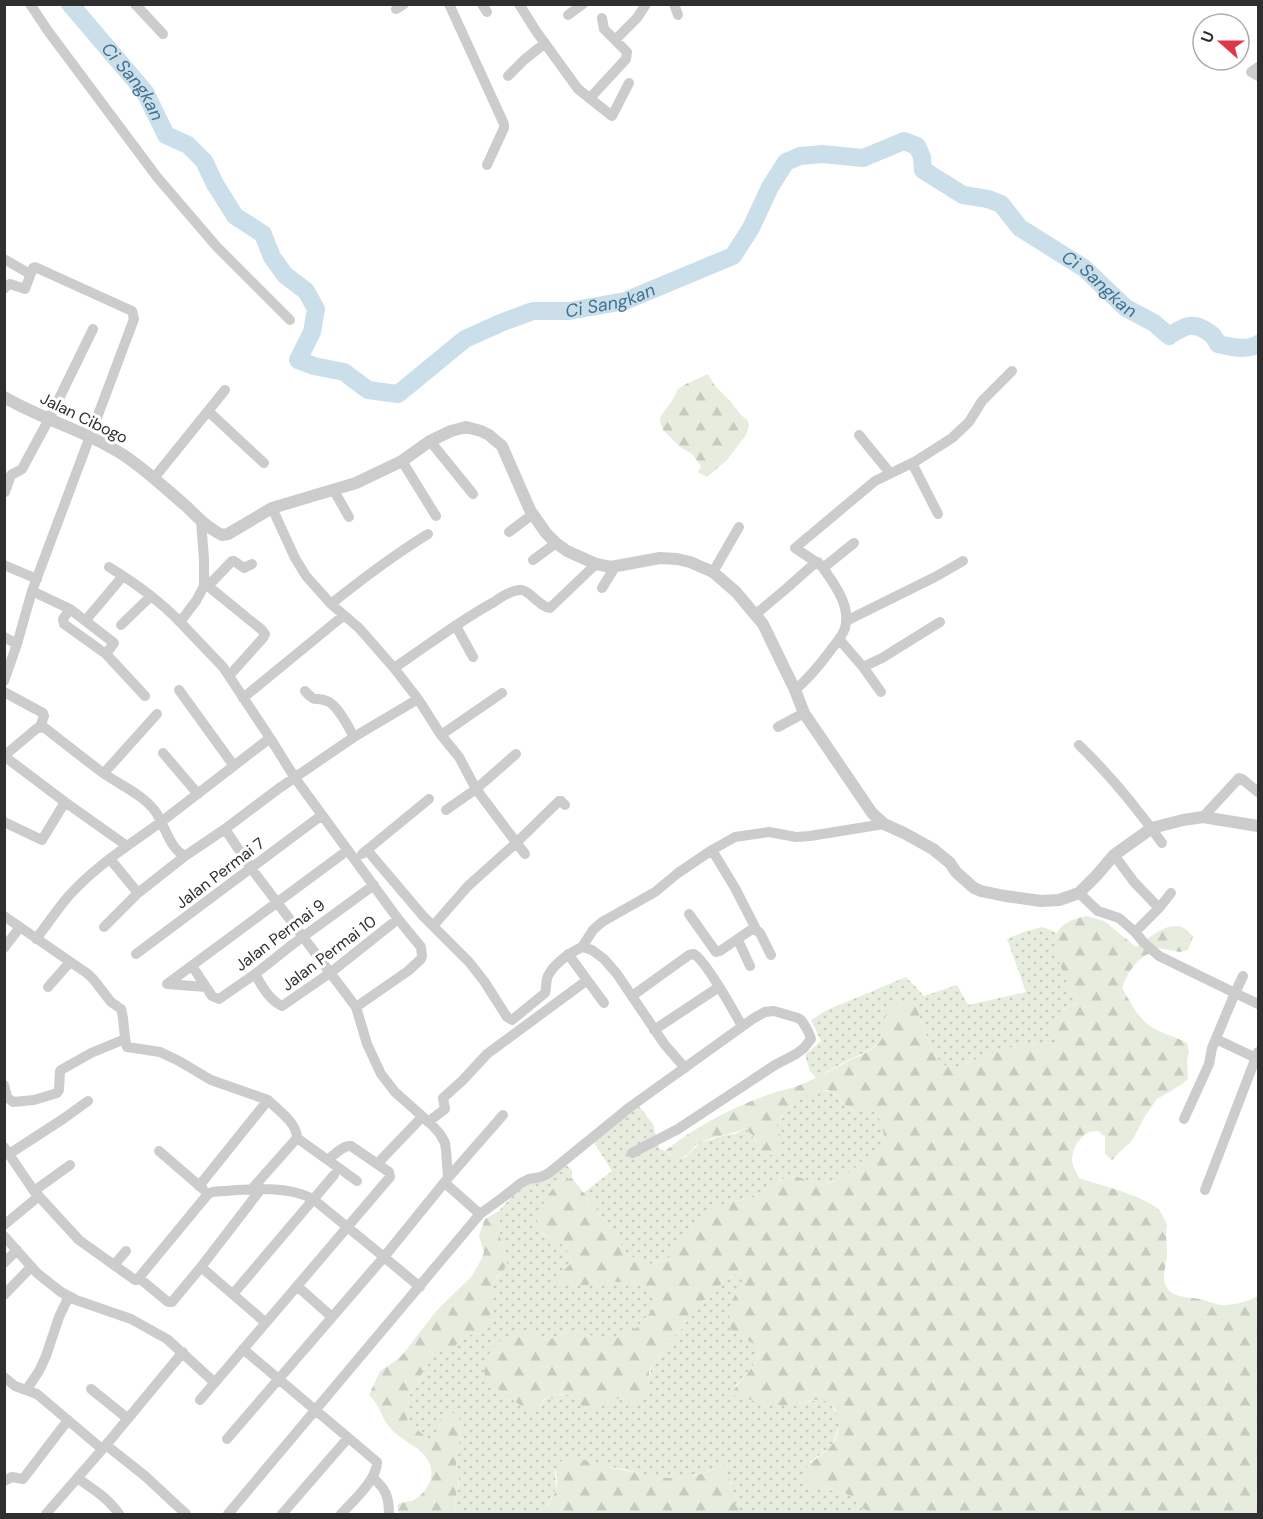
<svg xmlns="http://www.w3.org/2000/svg" width="1263" height="1519" font-family="'DM Sans',sans-serif">
<defs>
<pattern id="grass-dots" width="8" height="8" patternUnits="userSpaceOnUse" patternTransform="scale(1.5)"><rect width="8" height="8" fill="#e6ecde"/><path d="M2 2h.1M6 6h.1" fill="none" stroke="#c6cbbf" stroke-width="1.8" stroke-linecap="round"/></pattern>
<pattern id="forest-firs" width="22" height="20" patternUnits="userSpaceOnUse" patternTransform="scale(1.5)"><rect width="22" height="20" fill="#e6ecde"/><path d="M5 1l3.5 6h-7zM16 11l3.5 6h-7z" fill="#c6cbbf"/></pattern>
</defs>
<rect width="100%" height="100%" fill="#fff"/>
<path fill="url(#grass-dots)" d="M1043,927L1057,933C1054,957 1066,983 1080,1002L1063,1009L1058,1047L1028,1044L1020,1045L985,1055L958,1068L942,1065C930,1048 922,1027 917,1006L910,1001C872,1007 895,1028 877,1044C870,1051 861,1054 853,1058C840,1064 828,1071 816,1078L810,1071L805,1055L821,1041L811,1020L827,1010L906,977L924,996L957,985L968,1005L1026,992L1007,939L1026,931Z
M819,1090C839,1090 837,1103 852,1110C858,1112 860,1110 866,1110C868,1110 875,1112 876,1113C884,1124 884,1135 884,1149L866,1157L853,1170L839,1180L821,1185L795,1176L780,1180L766,1189L760,1196L725,1203L680,1244L667,1260L651,1264L634,1258L627,1254L599,1212L583,1193L612,1171L593,1141L638,1105L653,1124L659,1148L677,1158L686,1157L700,1143L726,1135L735,1134L745,1128L754,1138L760,1151L781,1150L779,1130L775,1128L787,1109L793,1102Z
M565,1164L572,1170V1178L563,1180L542,1234C560,1241 566,1243 572,1262L560,1274L612,1282H632L649,1289L653,1298L654,1307L649,1314L636,1328L621,1337L612,1339H603L571,1330L551,1339L541,1340L525,1330L539,1412L544,1400L548,1397L552,1398C569,1389 579,1399 593,1408L620,1398L626,1405L650,1389L649,1380L652,1363L659,1358L663,1348L683,1327L691,1310L697,1304L713,1295L724,1280L743,1272V1281L731,1304L732,1332L754,1344L760,1350C756,1365 746,1375 735,1386L750,1400L793,1405L822,1399L830,1403L840,1418L839,1427L832,1446L810,1462L811,1486L845,1493L853,1498L858,1505L872,1514H748L742,1512L731,1499V1481L723,1466C700,1474 678,1482 654,1477C638,1473 623,1468 607,1467C590,1466 572,1469 555,1470L556,1489L548,1504L549,1513L551,1514H456L455,1507L456,1496L459,1483L456,1465L461,1429L439,1423L441,1440L433,1444L408,1422L406,1413L410,1395L415,1388L427,1363L433,1355L440,1349H449L469,1335H478L485,1328L489,1319L491,1309L490,1286L496,1279L503,1272L506,1254L500,1237L499,1211L516,1192Z"/>
<path fill="url(#forest-firs)" d="M708,374L715,386L731,402L741,415L748,421L749,426L746,435L727,460L707,477L698,472L701,466L692,454L679,446L663,430L660,421V417L672,401L678,389L686,384Z
M1087,916L1104,921L1136,947C1153,936 1176,912 1193,937L1188,950L1180,952L1158,948C1137,960 1131,965 1122,988C1131,1003 1139,1021 1155,1029C1166,1035 1177,1037 1187,1043L1189,1052L1187,1061L1188,1079L1181,1085L1157,1099L1145,1116L1133,1139L1112,1160L1105,1154V1137L1098,1131C1096,1131 1091,1131 1089,1132C1078,1137 1069,1154 1073,1165C1074,1169 1077,1174 1079,1178C1101,1186 1140,1194 1158,1209C1162,1213 1165,1220 1167,1225C1165,1235 1167,1244 1167,1253C1167,1264 1161,1277 1166,1286C1172,1298 1188,1297 1200,1299C1209,1301 1217,1306 1227,1305C1239,1304 1248,1301 1258,1296V1514H872L858,1505L853,1498L845,1493L811,1486L804,1478V1470C812,1460 827,1452 832,1445C842,1431 843,1408 825,1401C815,1397 803,1404 793,1405C775,1407 750,1400 733,1395C735,1385 741,1381 748,1373C753,1366 758,1358 760,1350L754,1344L732,1332C729,1322 728,1313 731,1303C736,1291 744,1286 742,1272L724,1280L713,1295L697,1304L691,1310L683,1327L663,1348L659,1358L652,1363L649,1371L650,1389L648,1397L634,1408L626,1405L620,1398C603,1405 584,1418 574,1396L561,1394L552,1399L548,1397L544,1399L539,1412C523,1412 498,1388 485,1378C482,1352 500,1336 525,1330L541,1340L551,1339L571,1330L603,1339H612L621,1337L636,1328L649,1314L654,1307L653,1298L649,1289L632,1282H612L575,1286H567L558,1283L560,1274L572,1262C563,1233 552,1245 536,1227C539,1208 551,1181 572,1178L599,1212L627,1254L634,1258L651,1264L667,1260L697,1220L704,1214L725,1203L760,1196L772,1183L795,1176L821,1185L830,1183L839,1180L853,1170L866,1157L884,1149C884,1135 884,1125 876,1113L867,1110L858,1112L848,1108L835,1095L828,1090H819L793,1102L787,1109L775,1127L779,1130L782,1150L773,1155H764L760,1151L754,1137L745,1128C731,1136 714,1135 700,1143C689,1149 692,1156 677,1158L665,1151C696,1126 733,1107 770,1094C777,1091 785,1090 792,1088C817,1079 839,1065 863,1054C870,1051 880,1044 883,1036C883,1036 884,1027 884,1027C885,1023 885,1017 886,1013C890,1005 902,1002 910,1001L917,1006C922,1027 930,1048 942,1065L958,1068L985,1055L1020,1045L1028,1044L1058,1047L1051,1032C1058,1011 1059,1011 1079,1002C1076,997 1071,992 1069,986C1063,975 1053,947 1056,936C1060,923 1075,918 1087,916Z
M499,1211L500,1237L506,1254L507,1263L503,1272L496,1278L491,1286V1309L489,1319L485,1328L478,1335H469L449,1350H440L433,1355L427,1363L415,1388L410,1395L406,1413L408,1422L433,1443L441,1440L439,1423L446,1408L459,1417L461,1429L456,1465L460,1474L456,1496L455,1507L456,1514H400C391,1499 407,1504 414,1500C421,1497 430,1485 431,1478C436,1453 406,1444 392,1430C382,1420 380,1405 369,1395L380,1371L394,1362L403,1354L438,1309L472,1276L481,1260L484,1252L479,1235L485,1219Z
M567,1457L576,1458L607,1467L664,1478H679L697,1475L723,1466C732,1477 731,1486 731,1499L742,1512L748,1514H551L549,1513C547,1498 553,1500 556,1489C560,1474 548,1470 567,1457Z"/>
<g fill="none" stroke-linecap="round" stroke-linejoin="round">
<path stroke="#cbdfeb" stroke-width="18" id="s1" d="M70,4L145,92L166,135L188,145L204,161L215,184L235,216L263,234L272,257L285,275L306,291L316,309L312,332L298,360L314,366L344,372L368,390L398,394L465,339L503,322L533,311H569L625,301L733,256L751,228L770,187L786,162L800,156L822,154L863,158L904,141L917,146L922,157L923,170L963,195L988,199L1001,204L1020,228L1084,268L1126,308L1154,323L1169,336C1182,328 1190,321 1205,330C1212,334 1214,336 1218,344C1230,347 1247,351 1258,344"/>
<path stroke="#ccc" stroke-width="10" d="M30,4L48,31L157,177L217,247L290,320
M135,4L163,34
M449,4L504,124V128L487,165
M482,4L487,12
M519,4L536,31L578,89L612,116L629,83
M674,4L678,15
M396,9L404,4
M568,15L583,4
M615,40L637,18L646,4
M1258,67L1251,72L1258,76
M508,76L524,60L545,43
M590,98L626,59L627,52L604,29L602,18
M4,259L30,274
M4,289L7,285L10,284L25,289L33,268L35,267L132,311L134,319L32,591L17,644L4,681
M208,411L264,463
M859,435L890,473
M430,441L473,494
M402,461L436,516
M912,463L938,514
M154,478L225,390
M333,489L349,517
M5,492L11,475L22,469L49,419L93,329
M272,508L295,558L306,576L331,604L359,628L394,668L418,699L441,735L459,757L476,789L525,854
M201,521L204,559V586L196,601L180,622L223,667L270,738L295,778L398,919L421,947L422,956L421,959L408,971L356,1007
M509,532L533,514
M533,560L556,543
M816,562L795,548L875,481L916,461L952,438L969,422L982,401L1012,371
M4,565L37,579
M109,567C135,583 159,600 180,622
M713,572L739,527
M204,586H208L262,630L265,634L263,638L229,676
M208,586L232,561H234L244,568L252,564
M602,588L615,567
M32,591L70,609L114,643L106,654L145,696
M331,604C362,579 394,555 428,534
M70,609L63,619L64,624L106,654
M756,614L787,588L815,563L818,562L823,568L854,543
M85,621L123,576
M846,621L935,577L963,561
M121,625L151,596
M456,626L473,657
M4,637L17,644
M839,639L863,667L881,692
M863,667L882,658L940,622
M394,668C427,646 459,621 494,602C501,597 511,591 519,590C528,588 539,607 550,608L596,564
M179,690L234,766
M795,690C809,678 819,666 830,651C835,644 842,637 845,628C851,606 835,585 823,568
M305,691C317,704 314,696 327,701C337,704 349,728 354,737
M4,692L43,713L44,716L40,727
M243,698L343,616
M778,727L804,713
M441,735L502,693
M1079,745C1110,775 1137,808 1162,843
M163,753L198,794
M4,756L36,729L40,727L45,728C64,743 83,758 103,773C120,785 142,794 155,811C165,825 169,848 185,856L225,829L278,789L354,737L418,699
M4,756L65,802L127,846L161,822L270,738
M104,773L157,714
M446,810L476,789L516,754
M1203,817L1239,778L1242,779L1258,792
M4,822L42,840L65,802
M225,829L251,868L356,1007L367,1044L381,1074L395,1092L432,1125L440,1134L445,1143L446,1150L448,1178
M367,850L423,916L469,962L484,981L507,1017L512,1020L545,993C547,987 545,980 549,974C556,962 570,953 582,947
M362,854L429,799
M1114,855L1134,882L1159,908
M110,859L138,893
M1079,893L1098,911L1119,918L1135,932L1159,908L1171,893
M689,914L716,952L720,951L755,927L735,888L712,850
M4,916L88,974L94,980L111,1002L121,1009C125,1021 123,1035 127,1047L160,1052L179,1061L211,1080L268,1100
M433,926L468,886L516,843L559,801H561L565,805
M104,927L138,893L185,856
M755,929L760,933L771,955
M1135,932L1144,943L1159,956L1235,993L1212,1048L1209,1064L1184,1119
M36,939C47,925 56,911 67,898C84,878 106,861 127,846
M738,940L750,966
M4,948L20,927
M136,954L322,815
M568,954L604,1003
M192,966L212,996L219,999L255,974L293,944L374,885
M255,974C262,986 269,1000 282,1006L330,973L398,919
M1243,976L1235,993L1258,1004
M167,984L348,850
M167,984L206,987
M48,987L70,962
M632,996L689,955L694,954C707,962 733,1010 742,1026
M654,1030L719,987
M1216,1039L1256,1058
M685,1068L665,1045L617,974L604,959L592,950L582,947L593,930L602,922L655,892L678,873L712,850L735,837L769,832L796,837L810,836L884,824
M4,1085L7,1097L13,1102L34,1100L57,1093L59,1090L60,1071L61,1070L91,1053L125,1039
M428,1122L445,1109L443,1098L463,1080L487,1054L586,981
M297,1138L357,1181
M4,1147L34,1191L79,1240L135,1280H137L208,1194L212,1192C243,1190 285,1184 313,1199L384,1257L420,1287
M159,1151L203,1189
M9,1154L63,1119L88,1101
M378,1163L422,1117
M445,1183L480,1214
M199,1186L268,1100C278,1110 297,1123 297,1138L251,1190
M1205,1190L1258,1052
M34,1191L70,1165
M4,1225L39,1196
M4,1236L37,1273L61,1292L76,1300L131,1319L167,1339L214,1382
M4,1263L17,1250
M114,1265L126,1251
M201,1267L265,1322
M139,1278L168,1302H172L201,1267L261,1189
M297,1286L332,1317
M233,1294L334,1175
M4,1295L31,1267
M243,1349L377,1462C377,1480 353,1501 341,1514
M4,1377L15,1386L37,1394L102,1449
M27,1389L39,1371L46,1356L59,1317L69,1296
M91,1389L127,1418
M200,1400L390,1177L389,1172L351,1146C343,1145 334,1155 328,1160
M227,1439L384,1257L448,1178L503,1115
M106,1445L145,1476L186,1514
M77,1478C93,1489 108,1498 119,1514
M373,1478C386,1489 389,1497 389,1514
M4,1481L12,1477L23,1479L68,1420
M46,1514L106,1445L183,1352
M228,1514L480,1214L502,1198L521,1183L529,1179L541,1177L549,1173L630,1107L754,1018L765,1012L774,1011L798,1018L802,1021L808,1031L811,1039L804,1048L796,1054L775,1065L678,1129L632,1153
M282,1514L348,1438"/>
<path stroke="#ccc" stroke-width="12" d="M4,397C43,420 87,431 125,456C147,471 166,489 186,506C197,517 208,528 222,535L228,534L272,508L356,483L402,461L430,441L451,431L466,427L481,431L489,435L502,446L530,510L546,533L556,543L567,551L596,564L611,567L660,558L677,559L690,562L713,572L736,592L763,624L795,690L804,713L872,813L884,824L904,833L933,849L950,863L956,872L974,888L981,891L1005,896L1041,901L1059,900L1079,893L1096,876L1114,855L1152,828L1183,820L1203,817L1258,826"/>
</g>
<g text-anchor="middle" dominant-baseline="central" stroke-width="6" stroke-linejoin="round" paint-order="stroke">
<g font-size="16" fill="#2f2f2f" stroke="#fff">
<text transform="translate(84 418) rotate(26)">Jalan Cibogo</text>
<text transform="translate(220 873) rotate(-37)">Jalan Permai 7</text>
<text transform="translate(280 935) rotate(-37)">Jalan Permai 9</text>
<text transform="translate(329 953) rotate(-37)">Jalan Permai 10</text>
</g>
<g font-size="18" font-style="italic" fill="#3f7290" stroke="#fff">
<text stroke="none"><textPath href="#s1" startOffset="100">Ci Sangkan</textPath></text>
<text stroke="none"><textPath href="#s1" startOffset="1418">Ci Sangkan</textPath></text>
<text stroke="none"><textPath href="#s1" startOffset="802">Ci Sangkan</textPath></text>
</g>
</g>
<rect width="1263" height="1519" fill="none" stroke="#2f2f2f" stroke-width="12"/>
<g transform="translate(1221 42) rotate(291)"><circle r="28" fill="#ffffff" stroke="#acacac" stroke-width="1.5"/>
<path d="M0-4.5L10 22L0 15L-10 22Z" fill="#e03748"/>
<text y="-9" font-size="16" font-weight="bold" text-anchor="middle" fill="#2f2f2f">U</text>
</g>
</svg>
